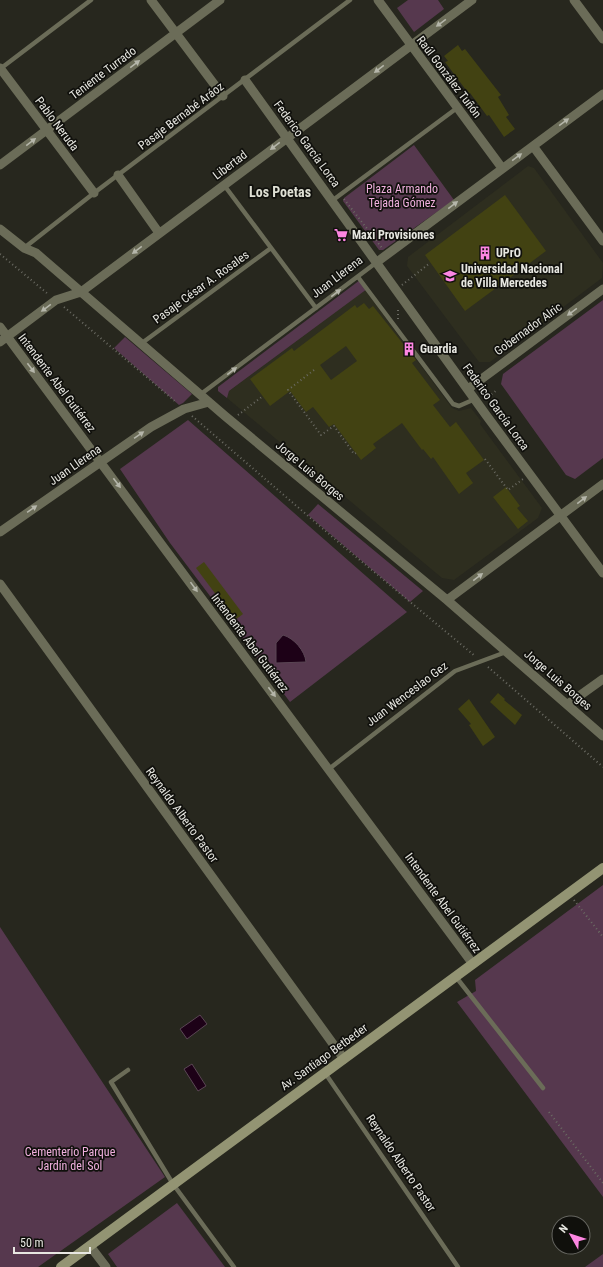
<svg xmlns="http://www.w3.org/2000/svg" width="603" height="1267" font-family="'Roboto Condensed',sans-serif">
<rect width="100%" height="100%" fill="#27271e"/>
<path fill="#2e2e1f" d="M528,166L534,168L603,263L602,278L490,362H479L407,266L408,257Z
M365,290L452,408L459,411L471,408L481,421L480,424L542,508L538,518L454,580L442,578L227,398L229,391Z"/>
<path fill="#56384e" d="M408,0H438L444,9L414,32L397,8Z
M414,145L454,200L383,250H379L343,201L344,198Z
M360,280L367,289L229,391L227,398L218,391V387Z
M603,300V458L575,479L566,475L501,384L503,374Z
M125,337L192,394L183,403L179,405L114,348Z
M188,420L407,612L290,702L170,543L120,469Z
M318,504L423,591L410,602L308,515Z
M603,885V1197L457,1002L476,991L475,980Z
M0,927L165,1177L38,1267H0Z
M177,1203L225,1267H117L108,1254Z
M603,1254V1267H585Z"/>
<path fill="#1d0117" stroke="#5a4654" d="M283,635C294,638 305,651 306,662L276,663V643Z
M200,1015L207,1024L187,1039L180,1029Z
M192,1064L206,1086L198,1091L184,1069Z"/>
<path fill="#424212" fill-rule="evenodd" d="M458,45L462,51L465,49L501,95L498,97L509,115L506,117L515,129L504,137L489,115L487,116L470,93L469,94L445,62L448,61L444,56Z
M505,195L546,251L465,311L425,255Z
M364,303L369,309L373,306L416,360L412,363L440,400L433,405L450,427L456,422L484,460L466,473L473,483L459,494L433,457L431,459L423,449L422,450L402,423L373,444L376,448L361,460L334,424L329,427L313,407L306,412L290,391L270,406L250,379L292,348L294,351L355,305L357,308ZM346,346L357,361L331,380L320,365Z
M506,487L520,506L517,508L528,521L518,529L493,497Z
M204,562L243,614L235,620L196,568Z
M498,693L505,699L504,700L522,715L515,725L490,702Z
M469,699L495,737L483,746L469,725L471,724L458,709Z"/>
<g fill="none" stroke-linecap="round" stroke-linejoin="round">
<path stroke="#6b6b63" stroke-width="2" stroke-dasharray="1 3" stroke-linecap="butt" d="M344,199L382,248
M0,254L48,294
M402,285L430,263
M64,307L176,402
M398,310V319
M314,370L288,390L321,435L334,426L354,454L356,453
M485,399L497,390
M238,415L263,396
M192,416L343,546L475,656
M485,459L508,490L523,479
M488,667L603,767
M574,900L603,937
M549,1112L603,1183"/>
<path stroke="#6b6c58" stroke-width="4.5" d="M0,69L91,0
M224,185L316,308
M333,200L457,108
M24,248L94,193L350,0
M358,277L453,404L459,406L475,399
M142,343L271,248
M201,394L377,262
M329,769L455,671L506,652
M456,977L543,1088
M128,1070L111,1082L173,1184L234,1267
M325,1073L458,1267"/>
<path stroke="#6b6c58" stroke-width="9" d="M151,0L223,96
M378,0L502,168
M574,0L603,39
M0,68L94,193
M245,80L486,415L603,573
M533,146L603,241
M0,165L220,0
M118,175L159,233
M0,229L24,248L36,253L225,416L447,600L603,736
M377,262L603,94
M0,327L473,964
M0,342L56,300L81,292L472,0
M468,389L603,289
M0,532L151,427L184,409L209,402
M0,584L344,1059
M447,600L603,484
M568,704L603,679
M90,1246L106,1267"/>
<path stroke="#939473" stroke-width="10" d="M61,1267L603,868"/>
</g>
<defs><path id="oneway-solid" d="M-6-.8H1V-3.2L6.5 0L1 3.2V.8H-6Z"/></defs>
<g fill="#b5b6aa">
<use href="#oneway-solid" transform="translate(441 23) rotate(144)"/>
<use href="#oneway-solid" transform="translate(135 64) rotate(-37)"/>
<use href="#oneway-solid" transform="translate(379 69) rotate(143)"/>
<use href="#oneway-solid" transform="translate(564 122) rotate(-36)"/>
<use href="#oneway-solid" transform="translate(31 142) rotate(-37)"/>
<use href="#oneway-solid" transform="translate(275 146) rotate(143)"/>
<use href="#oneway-solid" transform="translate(517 157) rotate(-36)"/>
<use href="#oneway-solid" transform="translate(453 205) rotate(-37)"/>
<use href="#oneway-solid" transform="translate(137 250) rotate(143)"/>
<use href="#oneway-solid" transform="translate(336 293) rotate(-37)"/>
<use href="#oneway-solid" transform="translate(46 308) rotate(144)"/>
<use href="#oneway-solid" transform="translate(572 312) rotate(144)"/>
<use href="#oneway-solid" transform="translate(31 368) rotate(53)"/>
<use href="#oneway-solid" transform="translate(232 371) rotate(-37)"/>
<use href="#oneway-solid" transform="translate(139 435) rotate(-35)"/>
<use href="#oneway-solid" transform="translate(117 483) rotate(53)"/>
<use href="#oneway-solid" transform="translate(582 500) rotate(-37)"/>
<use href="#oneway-solid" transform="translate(32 509) rotate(-35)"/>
<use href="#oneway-solid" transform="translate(478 577) rotate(-37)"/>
<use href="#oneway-solid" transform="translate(194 587) rotate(54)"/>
<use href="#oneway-solid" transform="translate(272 692) rotate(53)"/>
</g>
<defs>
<g id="supermarket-bare" transform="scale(1.08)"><path d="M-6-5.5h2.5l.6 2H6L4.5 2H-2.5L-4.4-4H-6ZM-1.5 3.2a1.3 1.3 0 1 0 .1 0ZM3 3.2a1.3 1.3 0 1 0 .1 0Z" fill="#fd86e2" stroke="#10100c" stroke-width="2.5" paint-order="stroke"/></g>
<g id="building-bare" transform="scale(1.08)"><path d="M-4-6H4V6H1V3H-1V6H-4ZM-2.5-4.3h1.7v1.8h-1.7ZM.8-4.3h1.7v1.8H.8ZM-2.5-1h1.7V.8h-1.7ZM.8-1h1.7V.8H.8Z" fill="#fd86e2" stroke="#10100c" stroke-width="2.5" paint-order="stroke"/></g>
<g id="university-bare" transform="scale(1.08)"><path d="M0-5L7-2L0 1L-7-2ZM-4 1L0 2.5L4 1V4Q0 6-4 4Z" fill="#fd86e2" stroke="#10100c" stroke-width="2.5" paint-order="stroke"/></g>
</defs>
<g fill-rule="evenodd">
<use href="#supermarket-bare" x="341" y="235"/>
<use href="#building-bare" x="485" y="253"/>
<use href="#university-bare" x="450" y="276"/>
<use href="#building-bare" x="409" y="349"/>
</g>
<g text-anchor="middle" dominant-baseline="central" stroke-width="3.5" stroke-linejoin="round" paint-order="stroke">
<g font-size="12" fill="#e7e7e1" stroke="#10100c">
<text transform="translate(103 73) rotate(-37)">Teniente Turrado</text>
<text transform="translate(449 77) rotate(53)">Raúl González Tuñón</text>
<text transform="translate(181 116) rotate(-37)">Pasaje Bernabé Aráoz</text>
<text transform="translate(57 124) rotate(53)">Pablo Neruda</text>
<text transform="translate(307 144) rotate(54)">Federico García Lorca</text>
<text transform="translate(230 165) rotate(-37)">Libertad</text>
<text transform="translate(337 277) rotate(-37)">Juan Llerena</text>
<text transform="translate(201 287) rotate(-36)">Pasaje César A. Rosales</text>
<text transform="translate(528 329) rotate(-36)">Gobernador Alric</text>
<text transform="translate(57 383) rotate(53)">Intendente Abel Gutiérrez</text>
<text transform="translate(496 407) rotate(54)">Federico García Lorca</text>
<text transform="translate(75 465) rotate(-35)">Juan Llerena</text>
<text transform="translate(310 471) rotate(40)">Jorge Luis Borges</text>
<text transform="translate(250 643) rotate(53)">Intendente Abel Gutiérrez</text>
<text transform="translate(558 680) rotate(41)">Jorge Luis Borges</text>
<text transform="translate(407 694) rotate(-37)">Juan Wenceslao Gez</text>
<text transform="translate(182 815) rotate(54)">Reynaldo Alberto Pastor</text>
<text transform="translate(443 903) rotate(54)">Intendente Abel Gutiérrez</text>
<text transform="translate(324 1057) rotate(-36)">Av. Santiago Betbeder</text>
<text transform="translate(401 1163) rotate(56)">Reynaldo Alberto Pastor</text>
</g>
<g font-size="12" fill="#f1b0df" stroke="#10100c">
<text x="402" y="189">Plaza Armando<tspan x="402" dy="14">Tejada Gómez</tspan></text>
<text x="70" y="1152">Cementerio Parque<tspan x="70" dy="14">Jardín del Sol</tspan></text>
</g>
<g font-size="12" font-weight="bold" fill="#e7e7e1" stroke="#10100c" text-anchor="start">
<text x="352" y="235">Maxi Provisiones</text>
<text x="496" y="253">UPrO</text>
<text x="461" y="269">Universidad Nacional<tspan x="461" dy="14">de Villa Mercedes</tspan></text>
<text x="420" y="349">Guardia</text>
</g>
<g font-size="14" font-weight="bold" fill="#dfe0d4" stroke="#10100c">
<text x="280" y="192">Los Poetas</text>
</g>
</g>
<g transform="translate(571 1235) rotate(309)"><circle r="19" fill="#10100c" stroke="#666661"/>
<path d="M0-3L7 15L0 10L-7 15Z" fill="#fd86e2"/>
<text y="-6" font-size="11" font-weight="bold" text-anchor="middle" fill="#e7e7e1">N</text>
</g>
<path d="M14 1247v6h76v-6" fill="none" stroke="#e7e7e1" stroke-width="2"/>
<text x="20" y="1247" font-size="12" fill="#e7e7e1" stroke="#10100c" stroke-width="3" paint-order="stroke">50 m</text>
</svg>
